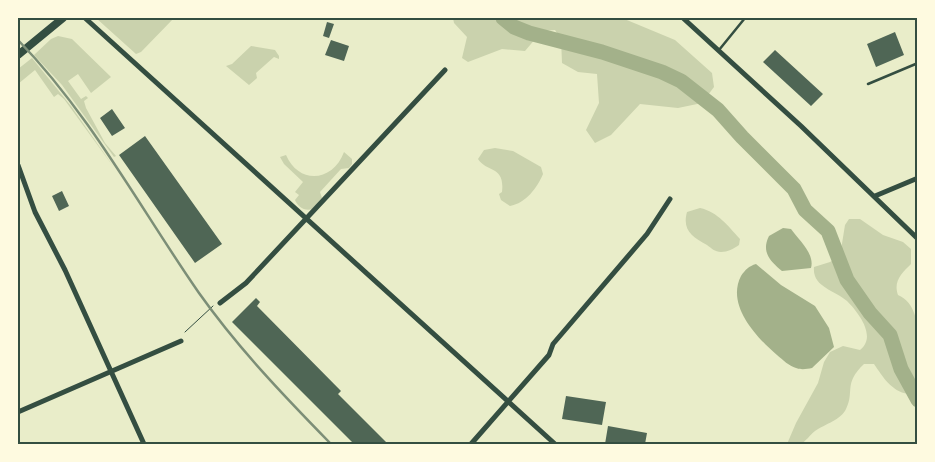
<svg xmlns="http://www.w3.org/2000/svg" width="935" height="462" font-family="'Nunito Sans',sans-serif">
<rect width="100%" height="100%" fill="#e9edc9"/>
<path fill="#cad2ad" d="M96,18H174L141,52L136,54Z
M453,18H622L675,40L712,73L714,87L702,103L678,108L640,104L611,135L595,143L586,130L599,103L597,74L578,72L562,63L561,39L555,30L542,31L525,51L502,49L468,62L462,58L467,37L454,23Z
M58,36L72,39L111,77L91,93L78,74L68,81L81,99L86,96L88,98L84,101L86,108L105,143L116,156L114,157L62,85L34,55L51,39Z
M251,46L275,50L279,56V59L274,57L256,73L257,78L249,85L226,66L232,64Z
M32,58L71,106L115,169L64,99L58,94L54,97L35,70L18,84V69Z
M495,148L513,151L541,167L543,174C537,188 526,203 510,206L501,200L499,194L502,192C505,165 487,173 478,159L484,150Z
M344,152L352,159V164L349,168L341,169L320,192L322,198L312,209C305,212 297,206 295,200L299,195L295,192L303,182L284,164L280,157L286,155C299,185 333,182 344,152Z
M700,208C718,212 728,226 740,239L739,245C733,249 728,252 721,252C715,252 711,248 707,245C692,237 682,230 687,212Z
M849,219H860L883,235L903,242L911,249V264C902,273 893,281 898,295C928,308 916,361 916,389L908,394C891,391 883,377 874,364H864C843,384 855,391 846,409C841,420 825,424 815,431C810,435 806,441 801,444H787L796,423L818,383L824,362L830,352L843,346L860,350C877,337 859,313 847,301C835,290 812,287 814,267L830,262L840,256L845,225Z"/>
<path fill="#a3b18a" d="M783,228L791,229C799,240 815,254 811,268L782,271C770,261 761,252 769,236Z
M756,264L781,285L815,306L829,328L834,347L812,368C807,369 801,370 796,368C789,366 783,360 777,355C756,337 726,305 741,276C745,270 749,266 756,264Z"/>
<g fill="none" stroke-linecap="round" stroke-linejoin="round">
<path stroke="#a3b18a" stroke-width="15" d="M503,18L514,27L529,33L602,52L662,72L681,81L718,110L742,137L794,189L805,210L828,231L847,280L870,313L890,335L901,369L918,400"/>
</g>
<path fill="#4f6655" d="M327,22L334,24L329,38L323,36Z
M895,32L904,55L876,67L867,44Z
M331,40L349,46L344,61L325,55Z
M775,50L823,94L811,106L763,62Z
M112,109L125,128L112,136L100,118Z
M145,136L222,244L195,263L119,155Z
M62,191L69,206L59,211L52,196Z
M256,298L260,302L257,306L341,391L338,394L388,444H354L232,322Z
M566,396L606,402L602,425L562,419Z
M608,426L647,433L645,444H605Z"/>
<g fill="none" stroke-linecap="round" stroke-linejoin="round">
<path stroke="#344e41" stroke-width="1" d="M185,332L213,306"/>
<path stroke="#344e41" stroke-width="2.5" d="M719,50L745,18
M868,84L918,63"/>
<path stroke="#344e41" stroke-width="5" d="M85,18L555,444
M683,18L801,126L918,239
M18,165L35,212L65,270L144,444
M875,196L918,178
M220,303L246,283L445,70
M18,412L181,341
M471,444L549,355L553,344L647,234L670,199"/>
<path stroke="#344e41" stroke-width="8" d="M18,55L63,18"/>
<path stroke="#7c8e77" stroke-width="2.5" d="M18,40C90,114 140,208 199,293C238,348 284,396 331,444"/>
</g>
<rect width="935" height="462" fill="none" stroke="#fefae0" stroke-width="38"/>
<rect x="19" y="19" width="897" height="424" fill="none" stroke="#344e41" stroke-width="2"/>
</svg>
